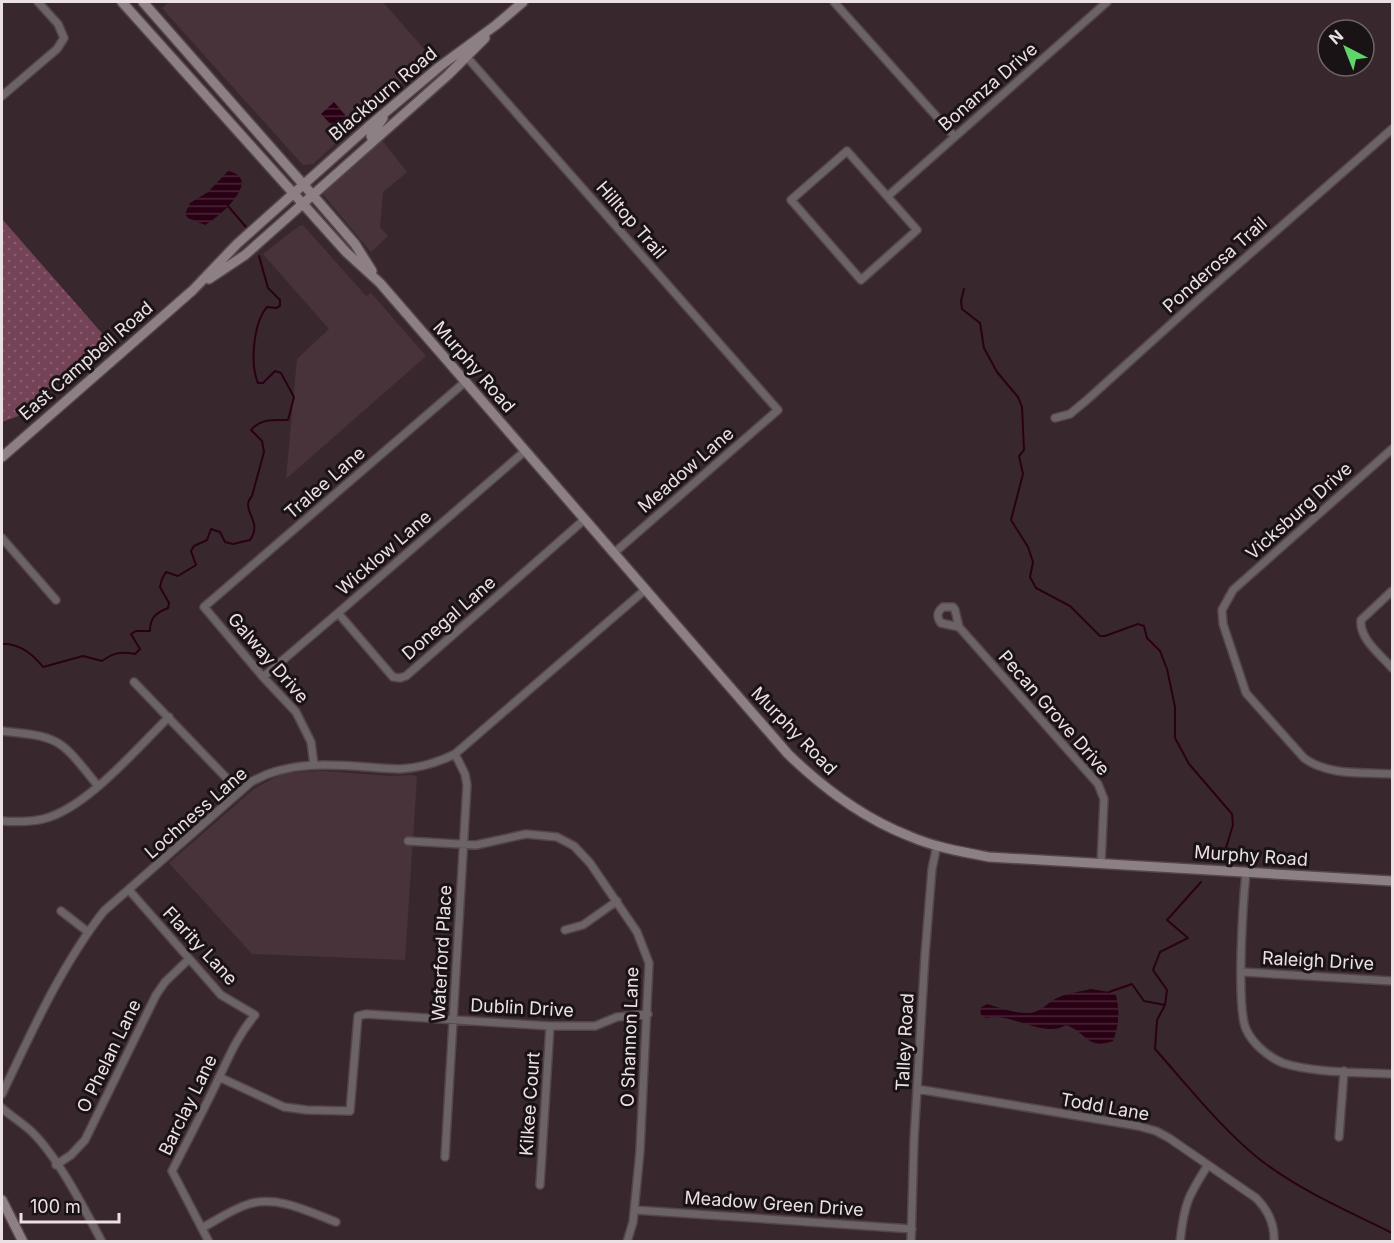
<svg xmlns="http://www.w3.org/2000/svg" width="1394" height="1243" viewBox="0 0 1394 1243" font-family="Inter,sans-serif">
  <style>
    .built { fill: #49333b }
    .green { fill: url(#green-dots) }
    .water { fill: url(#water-rules) }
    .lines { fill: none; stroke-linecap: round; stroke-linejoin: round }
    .stream { stroke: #2a0014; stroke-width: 2 }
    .street-casing { stroke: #55454b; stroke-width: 10 }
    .secondary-casing { stroke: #55454b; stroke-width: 12 }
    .street { stroke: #6b6365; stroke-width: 7 }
    .secondary { stroke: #8d8085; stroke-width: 9 }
    .labels { text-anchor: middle; stroke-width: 6; stroke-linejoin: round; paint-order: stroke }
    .street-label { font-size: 18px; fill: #ebe0e4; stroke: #1a1316 }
  </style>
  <defs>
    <pattern id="green-dots" width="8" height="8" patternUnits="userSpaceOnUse" patternTransform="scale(1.5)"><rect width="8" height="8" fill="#744357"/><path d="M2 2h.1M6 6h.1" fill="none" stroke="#885e6f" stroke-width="1.8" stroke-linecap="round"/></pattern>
    <pattern id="water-rules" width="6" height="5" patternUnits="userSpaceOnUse" patternTransform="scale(1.5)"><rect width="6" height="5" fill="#2a0014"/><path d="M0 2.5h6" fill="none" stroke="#492536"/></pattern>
  </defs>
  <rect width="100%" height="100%" fill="#38282e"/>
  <path class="built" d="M169 2H383L431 57 313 164 303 165 162 8Z
    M380 138 407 172 383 192 380 227 388 236 371 252 321 192Z
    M303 225 366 296 371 293 426 356 286 479 297 359 329 329 263 254 299 226Z
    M322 771 391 776 413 775 417 777 405 960 252 954 169 863 254 789 283 773Z"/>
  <path class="green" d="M2 219 107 339 21 415 2 422Z"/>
  <path class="water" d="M334 102 351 122 339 133 321 114Z
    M228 171C264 178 219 218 205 225L188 218 185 214 190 203 208 192Z
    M1091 989 1109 992 1116 995C1120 1012 1119 1025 1113 1041 1088 1051 1085 1031 1066 1025 1043 1039 1012 1012 986 1018L981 1015 980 1008 987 1004C1001 1008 1016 1014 1030 1013 1041 1012 1046 1004 1055 999 1066 993 1079 992 1091 989Z"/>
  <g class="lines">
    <path class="stream" d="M228 206 246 227
      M964 289 961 301 962 309 980 323 984 348 997 372 1018 397 1022 407 1024 450 1019 456 1023 474 1011 520 1028 547 1033 562 1030 577 1036 588 1070 606 1100 636H1105L1138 624 1144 626 1147 638 1160 651 1167 669 1175 707V738L1189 764 1232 814 1233 825 1225 851 1218 859
      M2 644C19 643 32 653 43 667L83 656 102 661C113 653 121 651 135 654L140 649 131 634 136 631H150C150 617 156 613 168 608L169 603 160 587 162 579 166 572 178 576 196 565 191 551 194 546 207 540 211 529 220 532 225 542 233 544 250 540C264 521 239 510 252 496L264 452 262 441 251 430C261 418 274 420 288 420L294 397 281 373 275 371 263 383H258C250 365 253 323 267 307L276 308 280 306V300L268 288 259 256
      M1109 992 1132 984 1144 1001 1165 1005 1167 990 1153 970 1160 952 1188 938 1167 920 1201 882
      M1165 1005 1157 1020 1155 1049C1188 1086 1224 1132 1263 1162 1303 1192 1348 1211 1392 1233"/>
    <defs>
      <path id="street" d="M834 2 954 136
        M465 55 778 410 614 553
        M2 96 57 49 64 38 58 24 38 2
        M847 151 917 230 861 280 791 200Z
        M888 196 1107 2
        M1055 418 1070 414 1088 399 1202 296 1392 129
        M1392 449 1233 590 1222 610 1223 624 1246 693 1304 758C1328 776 1363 772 1392 774
        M2 538 56 600
        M1392 591 1361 620C1359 639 1381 655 1392 668
        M338 613 393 677 400 678 406 676 585 519
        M959 627 941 623C936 616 937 612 943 607H953L955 610 959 627 1098 784 1104 799 1101 864
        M263 677 338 613 525 451
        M134 682 240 792
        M2 731C62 737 60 739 98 786
        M314 765 311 742 296 712 263 677 204 607 465 382
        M2 821C15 822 30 822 43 819 86 809 137 748 169 717
        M408 841 476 845 526 834 557 837 574 846 590 863 637 932 649 963 640 1151 633 1222 627 1242
        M1246 873C1243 902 1236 1006 1246 1029 1252 1043 1268 1057 1283 1063 1313 1073 1360 1072 1392 1074
        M129 890 221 995 255 1015C237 1036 228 1059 216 1084 202 1113 187 1142 172 1171L209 1242
        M61 911 88 932
        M565 930 583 925 617 901
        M1242 972 1392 981
        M219 1077 284 1107 307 1110 350 1111 358 1016 366 1014 550 1026H595L617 1017 648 1014
        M917 1089 1138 1126 1156 1131 1169 1138 1256 1198C1268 1210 1275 1224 1274 1242
        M2 1094C31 1033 62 964 104 911L251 782C296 756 350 767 400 769 420 768 437 763 455 754L646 589
        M2 1108C11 1116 22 1123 31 1131 58 1157 84 1208 102 1242
        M1339 1137 1344 1071
        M445 1157 467 785 465 774 455 754
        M56 1165 71 1155 85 1140 156 995 165 982 189 959
        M540 1185 550 1026
        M635 1210 912 1229
        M202 1228C217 1220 232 1209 249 1204 278 1195 309 1212 336 1222
        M911 1242 914 1140 925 955 932 869 937 845
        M1180 1242C1184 1204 1188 1196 1208 1165"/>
      <path id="secondary" d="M122 2 346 252 380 283 788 754C823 788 863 818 909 836 934 847 962 852 989 857L1392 881
        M143 2 317 200 355 244 372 271
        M373 141 371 136 383 118
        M209 279 245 255 448 75 485 38
        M2 457 193 290 237 244 368 127 439 67 496 25 523 2
        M2 1200 23 1242"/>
    </defs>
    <use href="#street" class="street-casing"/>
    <use href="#secondary" class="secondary-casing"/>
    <use href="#street" class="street"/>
    <use href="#secondary" class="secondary"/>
  </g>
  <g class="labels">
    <g class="street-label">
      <text transform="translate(988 87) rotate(-41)" y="6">Bonanza Drive</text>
      <text transform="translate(383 94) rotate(-40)" y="6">Blackburn Road</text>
      <text transform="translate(631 220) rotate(49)" y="6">Hilltop Trail</text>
      <text transform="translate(1215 265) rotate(-42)" y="6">Ponderosa Trail</text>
      <text transform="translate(86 361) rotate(-41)" y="6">East Campbell Road</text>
      <text transform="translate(474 367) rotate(49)" y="6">Murphy Road</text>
      <text transform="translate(686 470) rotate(-41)" y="6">Meadow Lane</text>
      <text transform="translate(325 483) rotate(-41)" y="6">Tralee Lane</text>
      <text transform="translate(1299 511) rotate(-42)" y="6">Vicksburg Drive</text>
      <text transform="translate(384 553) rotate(-41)" y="6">Wicklow Lane</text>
      <text transform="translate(449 618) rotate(-41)" y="6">Donegal Lane</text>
      <text transform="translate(268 658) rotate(49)" y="6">Galway Drive</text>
      <text transform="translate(1054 713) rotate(49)" y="6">Pecan Grove Drive</text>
      <text transform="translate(794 731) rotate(46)" y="6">Murphy Road</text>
      <text transform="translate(196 813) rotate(-41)" y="6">Lochness Lane</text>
      <text transform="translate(1251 856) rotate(4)" y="6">Murphy Road</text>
      <text transform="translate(200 946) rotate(47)" y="6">Flarity Lane</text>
      <text transform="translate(442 953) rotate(-87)" y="6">Waterford Place</text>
      <text transform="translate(1318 961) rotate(3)" y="6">Raleigh Drive</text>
      <text transform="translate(522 1008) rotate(3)" y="6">Dublin Drive</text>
      <text transform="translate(630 1037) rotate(-88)" y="6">O Shannon Lane</text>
      <text transform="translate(905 1042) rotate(-87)" y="6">Talley Road</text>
      <text transform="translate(109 1056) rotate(-64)" y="6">O Phelan Lane</text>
      <text transform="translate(530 1104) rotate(-86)" y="6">Kilkee Court</text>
      <text transform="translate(188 1105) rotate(-64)" y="6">Barclay Lane</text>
      <text transform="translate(1105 1107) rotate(10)" y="6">Todd Lane</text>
      <text transform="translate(774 1204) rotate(4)" y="6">Meadow Green Drive</text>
    </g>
  </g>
  <rect width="1394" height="1243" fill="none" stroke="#ebe0e4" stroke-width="6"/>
  <g transform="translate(1346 48) rotate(318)"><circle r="28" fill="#1a1316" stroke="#6e6568" stroke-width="1.5"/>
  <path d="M0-4.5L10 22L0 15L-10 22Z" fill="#60d56a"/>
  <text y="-9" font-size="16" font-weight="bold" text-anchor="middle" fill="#ebe0e4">N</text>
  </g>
  <path d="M21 1213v9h98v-9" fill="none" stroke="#ebe0e4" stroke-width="3"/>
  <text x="30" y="1213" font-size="18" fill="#ebe0e4" stroke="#1a1316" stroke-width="4.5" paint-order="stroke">100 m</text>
</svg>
